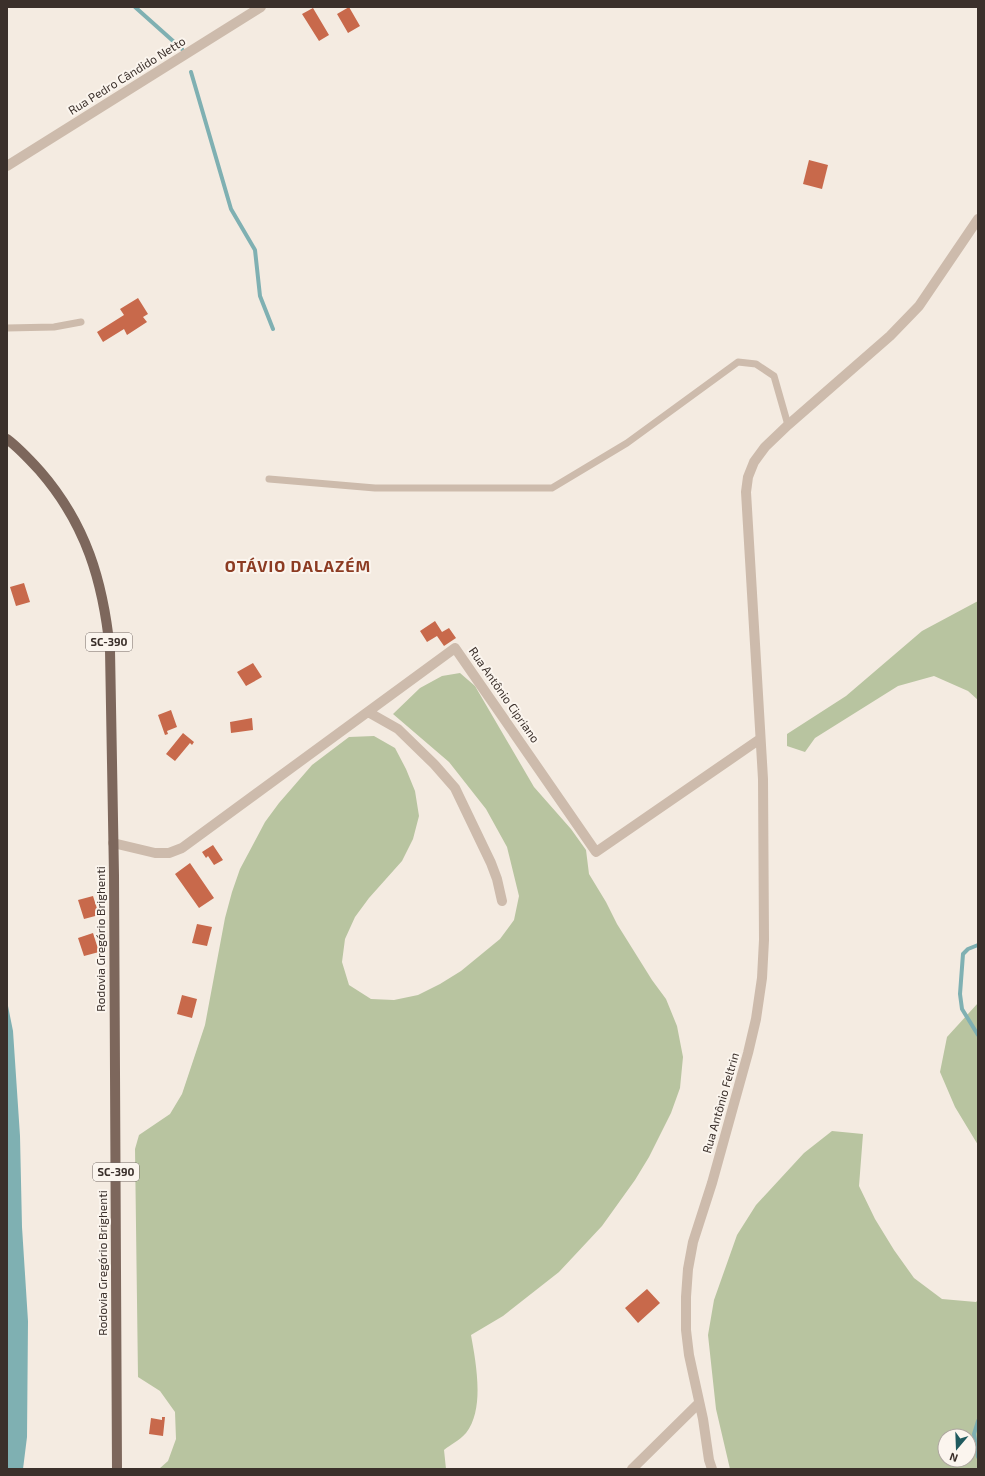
<svg xmlns="http://www.w3.org/2000/svg" width="985" height="1476" viewBox="0 0 985 1476" font-family="'Exo 2',sans-serif">
  <style>
    .green { fill: #b8c4a0; fill-rule: evenodd }
    .water { fill: #7fb0b2 }
    .lines { fill: none; stroke-linecap: round; stroke-linejoin: round }
    .stream { stroke: #7fb0b2; stroke-width: 4 }
    .building { fill: #c8694b }
    .service { stroke: #cdbbac; stroke-width: 7 }
    .minor { stroke: #cdbbac; stroke-width: 10 }
    .primary { stroke: #7d675c; stroke-width: 10 }
    .labels { text-anchor: middle; stroke-width: 4; stroke-linejoin: round; paint-order: stroke }
    .shield { fill: #fbf5ee; stroke: #756b66; stroke-width: 1 }
    .shield-label { font-size: 11px; font-weight: bold; fill: #3b302b }
    .street-label { font-size: 12px; fill: #3b302b; stroke: #fbf5ee }
    .district-label { font-size: 16px; font-weight: bold; letter-spacing: 1px; fill: #8c3b22; stroke: #fbf5ee }
  </style>
  <rect width="100%" height="100%" fill="#f4ebe1"/>
  <path class="green" d="M978 601V700L968 691 934 676 898 686 815 738 805 752 787 746V734L846 696 922 631Z
    M460 673 475 686 534 787 571 829 586 850 589 874 606 902 617 924 652 980 666 999 677 1026 683 1057 680 1088 671 1113 649 1157 635 1180 602 1226 559 1272 503 1316 471 1335C476 1363 485 1409 466 1433 460 1440 450 1445 444 1450L446 1469H159L168 1461 176 1439 175 1412 160 1391 138 1377 135 1149 139 1135 170 1114 182 1094 205 1025 225 918 232 892 240 869 265 822 279 803 312 765 349 737 374 736 395 748 406 769 415 791 419 816 413 839 402 861 369 898 355 917 345 939 342 962 349 985 371 999 394 1000 418 995 440 984 461 971 500 939 514 920 519 896 507 847 486 809 449 762 393 714 420 688 442 676Z
    M978 1003V1145L955 1107 940 1072 947 1037Z
    M832 1131 863 1134 859 1186 875 1219 894 1250 914 1278 942 1299 976 1302 978 1300V1469H730L716 1409 708 1335 714 1300 737 1235 756 1205 804 1153ZM945 1436H969V1460H945Z"/>
  <path class="water" d="M7 1001 13 1031 20 1136 22 1227 28 1321 27 1437 23 1469H7Z"/>
  <g class="lines">
    <path class="stream" d="M135 7 182 49
      M191 72 231 209 255 250 260 296 273 329
      M978 945 968 949 963 954 960 994 962 1009 978 1035
      M978 1421 974 1434 978 1457"/>
  </g>
  <path class="building" d="M349 7 360 26 348 33 337 14Z
    M313 8 329 35 319 41 302 14Z
    M809 160 828 165 822 189 803 184Z
    M138 298 148 314 143 317 147 322 127 335 124 329 103 342 97 332 124 315 120 309Z
    M24 583 30 602 16 606 10 587Z
    M435 621 442 632 449 628 456 638 444 646 437 636 427 642 420 631Z
    M253 663 262 677 246 686 237 672Z
    M171 710 177 727 167 731 168 734 165 735 158 715Z
    M252 718 253 730 231 733 230 722Z
    M183 733 194 742 192 745 190 743 175 761 166 754Z
    M213 845 223 860 214 865 208 856 206 858 202 852Z
    M190 863 214 898 199 908 175 874Z
    M93 896 99 915 84 919 78 900Z
    M197 924 212 927 207 946 192 943Z
    M93 933 99 952 84 956 78 938Z
    M182 995 197 999 192 1018 177 1014Z
    M647 1289 660 1303 638 1323 625 1308Z
    M162 1417H165L163 1436 149 1434 151 1418 162 1420Z"/>
  <g class="lines">
    <path class="service" d="M7 328 54 327 81 322
      M269 479 375 488H552L627 443 738 362 756 364 774 376 788 425"/>
    <path class="minor" d="M7 166 261 7
      M368 712 398 729 434 764 455 788 491 863 497 879 502 901
      M113 843 155 853H169L182 848 455 648 596 852 760 739
      M632 1469 699 1403
      M712 1469 709 1460 703 1419 689 1355 686 1330V1297L688 1269 693 1242 712 1183 748 1053 756 1019 762 978 764 940 763 779 746 492 748 477 754 462 765 447 788 425 890 336 919 306 978 219"/>
    <path class="primary" d="M7 439C19 448 30 460 40 471 86 524 103 581 110 650L114 875 117 1469"/>
  </g>
  <g class="labels">
    <g class="shield">
      <rect x="86" y="633" width="46" height="18" rx="3"/>
      <rect x="93" y="1163" width="46" height="18" rx="3"/>
    </g>
    <g class="shield-label">
      <text x="109" y="646">SC-390</text>
      <text x="116" y="1176">SC-390</text>
    </g>
    <g class="street-label">
      <text transform="translate(127 76) rotate(-32)" y="4">Rua Pedro Cândido Netto</text>
      <text transform="translate(504 695) rotate(55)" y="4">Rua Antônio Cipriano</text>
      <text transform="translate(101 939) rotate(-90)" y="4">Rodovia Gregório Brighenti</text>
      <text transform="translate(721 1103) rotate(-74)" y="4">Rua Antônio Feltrin</text>
      <text transform="translate(103 1263) rotate(-90)" y="4">Rodovia Gregório Brighenti</text>
    </g>
    <g class="district-label">
      <text x="298" y="572">OTÁVIO DALAZÉM</text>
    </g>
  </g>
  <rect width="985" height="1476" fill="none" stroke="#3b302b" stroke-width="16"/>
  <g transform="translate(957 1448) rotate(199)"><circle r="19" fill="#fbf5ee" stroke="#aea6a0"/>
  <path d="M0-3L7 15L0 10L-7 15Z" fill="#1f5a5e"/>
  <text y="-6" font-size="11" font-weight="bold" text-anchor="middle" fill="#3b302b">N</text>
  </g>
</svg>
